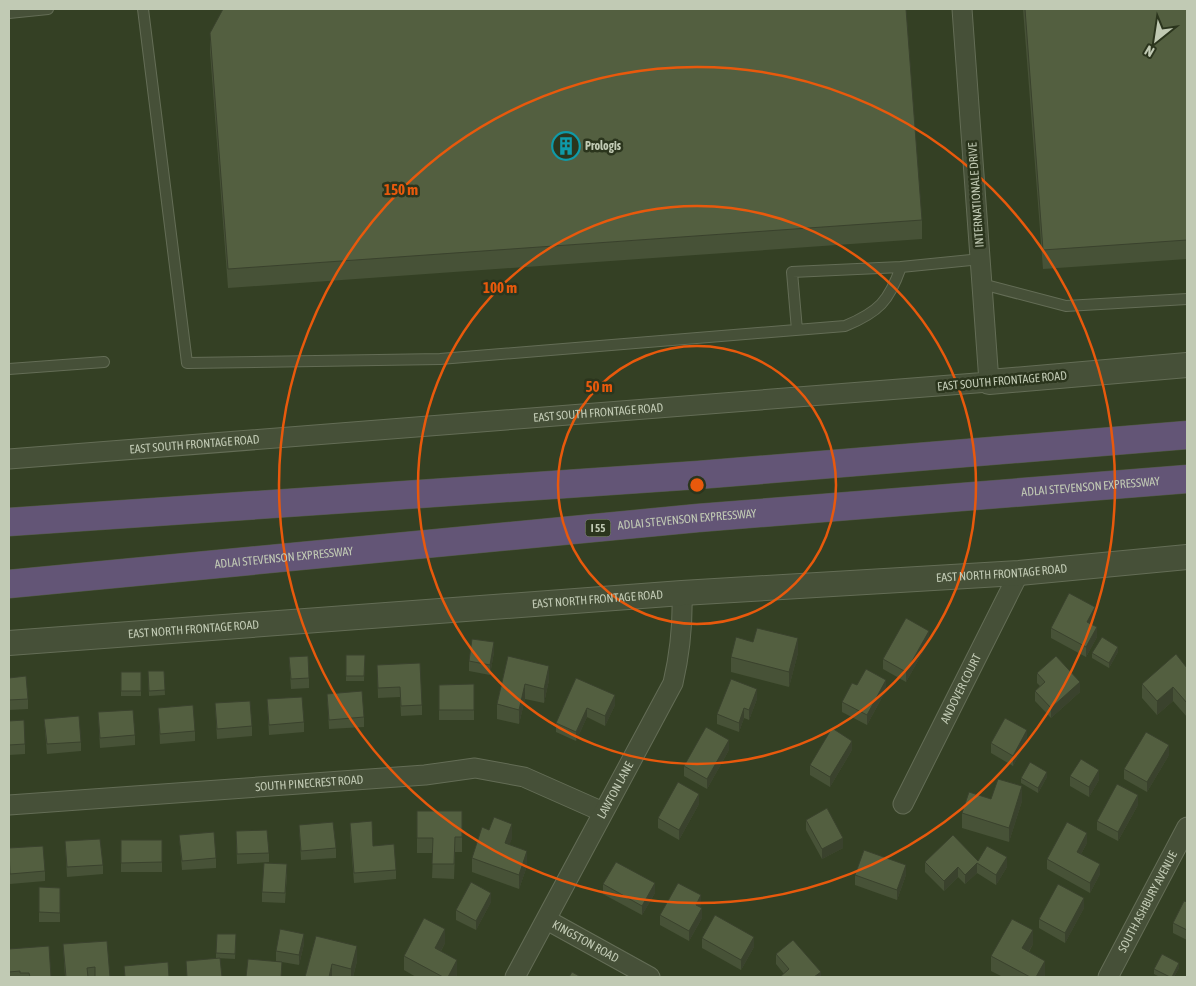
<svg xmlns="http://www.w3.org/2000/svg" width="1196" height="986" viewBox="0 0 1196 986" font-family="'Asap Condensed',sans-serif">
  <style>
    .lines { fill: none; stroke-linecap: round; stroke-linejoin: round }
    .service-casing { stroke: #646d56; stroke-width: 12 }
    .minor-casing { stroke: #646d56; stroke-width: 21 }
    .tertiary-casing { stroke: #646d56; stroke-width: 26 }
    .motorway-casing { stroke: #515a43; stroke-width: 29 }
    .service { stroke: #465038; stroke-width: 10 }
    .minor { stroke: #465038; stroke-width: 19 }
    .tertiary { stroke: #465038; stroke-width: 24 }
    .motorway { stroke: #635576; stroke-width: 28 }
    .wall { fill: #475237 }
    .shaded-wall { fill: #3a422d }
    .building { fill: #535f40; stroke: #3a422d }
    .ring { fill: none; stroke: #e8590c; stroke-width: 2.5 }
    .labels { text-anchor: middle; stroke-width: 5; stroke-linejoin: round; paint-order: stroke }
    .shield { fill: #2b351d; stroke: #949d87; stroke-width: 1 }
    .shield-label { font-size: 11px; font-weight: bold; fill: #c1cab4 }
    .poi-label { font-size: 12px; font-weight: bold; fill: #c1cab4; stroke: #2b351d; text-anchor: start }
    .street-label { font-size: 12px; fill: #c1cab4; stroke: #2b351d }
    .centre { fill: #e8590c; stroke: #2b351d; stroke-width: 2.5 }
    .ring-label { font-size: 15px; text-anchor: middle; font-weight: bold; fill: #e8590c; stroke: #2b351d; stroke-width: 5; stroke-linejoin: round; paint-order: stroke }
  </style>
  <rect width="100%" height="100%" fill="#344024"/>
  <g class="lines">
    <defs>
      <path id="service" d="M143 9 187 363 440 359 845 326C879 312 889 301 901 267L981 259
        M9 13 48 9
        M982 284 1066 306 1187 299
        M797 330 792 272 901 267
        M9 369 104 362"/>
      <g id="minor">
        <path id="s1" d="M9 459 989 382 962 9"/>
        <path id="s2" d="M903 804 1019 573"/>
        <path id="s3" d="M9 805 425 775 475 768 524 777 603 812"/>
        <path id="s4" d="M547 920 650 977"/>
        <path id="s5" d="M515 977 673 683C680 653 683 625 682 593"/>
        <path id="s6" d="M1108 977 1187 827"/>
      </g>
      <g id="tertiary">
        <path d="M989 382 1187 365"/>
        <path id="s7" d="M9 643 682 593 1019 573 1187 557"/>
      </g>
      <g id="motorway">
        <path d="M9 522 698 475 1187 435"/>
        <path id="s8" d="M9 584 698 518 1187 479"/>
      </g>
    </defs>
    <use href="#service" class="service-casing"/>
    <use href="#minor" class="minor-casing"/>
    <use href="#tertiary" class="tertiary-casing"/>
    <use href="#motorway" class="motorway-casing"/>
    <use href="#service" class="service"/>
    <use href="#minor" class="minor"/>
    <use href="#tertiary" class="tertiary"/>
    <use href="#motorway" class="motorway"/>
  </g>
  <path class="wall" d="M1023 9H1187V259L1043 269Z
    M210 33 922 220V239L228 288 210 52Z
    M1095 617 1091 624 1097 637 1086 657 1051 638V628Z
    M929 641 906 682 883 669V659Z
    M494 652 490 675 469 671V661Z
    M1118 652 1109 668 1092 658V653Z
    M798 653 789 687 731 672V657Z
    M346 655H365L364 681H346Z
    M508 656 549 680 544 703 525 699 519 724 497 719V704Z
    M289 657 309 678V688L291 689Z
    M377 665 422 705V715L401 716 400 697 378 698Z
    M1187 668V717L1173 701 1157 715 1142 698V684Z
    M148 671H164L165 695 149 696Z
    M121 672H141V696H121Z
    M1037 673 1080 692 1051 718 1035 701V691L1040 686 1037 683Z
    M9 678 28 699V709L9 710Z
    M576 678 615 705 605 726 587 717 576 741 556 732V723Z
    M474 684V720H439V685Z
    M857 685 886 690 867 725 842 712V702Z
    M327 694 364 717V727L329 729Z
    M267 699 304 722V732L269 735Z
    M757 699 749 720 744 718 739 732 717 724V714Z
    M215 703 252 726V736L217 739Z
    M158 708 195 731V741L160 744Z
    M98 712 135 735V745L100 748Z
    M44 719 81 742V751L47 754Z
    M9 721 25 744V754L9 755Z
    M1027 740 1013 766 991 753V743Z
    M729 750 707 789 684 776V766Z
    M852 750 830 787 810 775V765Z
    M1169 755 1147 792 1124 779V769Z
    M1070 776 1099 780 1089 797 1070 786Z
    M1047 777 1038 793 1021 783V778Z
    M991 799 1022 801 1009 842 962 828V813Z
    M699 804 679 840 658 828V818Z
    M1138 805 1118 841 1097 830V821Z
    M417 811H462V852H455L454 879 432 878 433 853H417Z
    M806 820 843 848 822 859 806 830Z
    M350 823 396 870V879L354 883 350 832Z
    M299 825 336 848V858L301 860Z
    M236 831 269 853V862L237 864Z
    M179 835 216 858V868L182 870Z
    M512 838 509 845 527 866 519 889 472 872V858Z
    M121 840H162V872H121Z
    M65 841 103 865V874L67 877Z
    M1087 843 1081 854 1100 874 1090 893 1047 869V859Z
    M9 848 45 871V881L10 884 9 866Z
    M978 861 1007 867 996 885 977 873 965 884 958 877 944 891 925 872V862Z
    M287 874 285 903 262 902V892Z
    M855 875H906L897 900 855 885Z
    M603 884 655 893 642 915 603 894Z
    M39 887 60 888V922H39Z
    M491 902 476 930 456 920V910Z
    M1187 902V940L1173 933V923Z
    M701 905 700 907 702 918 689 941 660 925V915Z
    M1084 908 1065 943 1039 928V919Z
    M236 934 235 959 216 958V953Z
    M316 936 357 961 353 977H305Z
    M702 938 754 947 741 970 702 948Z
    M445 943 441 951 457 975 456 977H416L404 970V956Z
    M63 944 110 977H65Z
    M304 944 299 965 282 962V972V962L276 961V951Z
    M1033 944 1029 952 1045 975 1044 977H1003L991 971V956Z
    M9 949 51 977H9Z
    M776 954 821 977 784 974 776 964Z
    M1179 968 1174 977H1160L1154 974V969Z"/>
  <path class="shaded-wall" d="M1095 607V617L1087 632V622Z
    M1097 627V637L1086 657V647Z
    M929 631V641L906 682V672Z
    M798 638V653L789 687V672Z
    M494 642V652L490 675V665Z
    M1118 647V652L1109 668V663Z
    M549 666V680L544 703V689Z
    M886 680V690L867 725V715Z
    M1080 682V692L1051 718V708Z
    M525 684V699L519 724V710Z
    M1173 687V701L1157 715V701Z
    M757 689V699L749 720V710Z
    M615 695V705L605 726V716Z
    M587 708V717L576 741V732Z
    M744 708V718L739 732V723Z
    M1027 730V740L1013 766V756Z
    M729 740V750L707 789V779Z
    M852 741V750L830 787V777Z
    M1169 745V755L1147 792V782Z
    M1099 770V780L1089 797V787Z
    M1047 772V777L1038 793V788Z
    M1022 786V801L1009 842V828Z
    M699 794V804L679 840V830Z
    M1138 795V805L1118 841V832Z
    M512 824V838L505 858V843Z
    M1087 833V843L1077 861V852Z
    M843 838V848L822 859V849Z
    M527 851V866L519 889V875Z
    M1007 857V867L996 885V875Z
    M977 863V873L965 884V875Z
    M1100 864V874L1090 893V883Z
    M906 865V875L897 900V890Z
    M958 867V877L944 891V881Z
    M655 883V893L642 915V906Z
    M491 893V902L476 930V921Z
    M701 895V905L696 914V905Z
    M1084 898V908L1065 943V933Z
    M702 908V918L689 941V931Z
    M445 929V943L435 962V948Z
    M1033 930V944L1022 963V948Z
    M304 934V944L299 965V955Z
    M754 937V947L741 970V960Z
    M357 946V961L353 977H351V969Z
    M457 960V975L456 977H448Z
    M1045 961V975L1044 977H1036Z
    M1179 963V968L1174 977H1172Z
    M332 964V977H329Z
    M821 972V977H814Z"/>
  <path class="building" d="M223 9H906L922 220 228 269 210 33Z
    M1025 9H1187V240L1043 250Z
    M1069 593 1095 607 1087 622 1097 627 1086 647 1051 628Z
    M906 618 929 631 906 672 883 659Z
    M757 628 798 638 789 672 731 657 736 637 753 642Z
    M1102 637 1118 647 1109 663 1092 653Z
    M472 639 494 642 490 665 469 661Z
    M1176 654 1187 668V703L1173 687 1157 701 1142 684Z
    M346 655H365L364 676H346Z
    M308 656 309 678 291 679 289 657Z
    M508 656 549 666 544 689 525 684 519 710 497 704Z
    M1056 656 1080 682 1051 708 1035 691 1045 682 1037 673Z
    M420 663 422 705 401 706 400 687 378 688 377 665Z
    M866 669 886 680 867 715 842 702 852 683 857 685Z
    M148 671H164L165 690 149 691Z
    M121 672H141V691H121Z
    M26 676 28 699 9 700V678Z
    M576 678 615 695 605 716 587 708 576 732 556 723Z
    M731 679 757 689 749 710 744 708 739 723 717 714Z
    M474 684V710H439V685Z
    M362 691 364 717 329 720 327 694Z
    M302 697 304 722 269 725 267 699Z
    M250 701 252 726 217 729 215 703Z
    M193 705 195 731 160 734 158 708Z
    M133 710 135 735 100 738 98 712Z
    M79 716 81 742 47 744 44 719Z
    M1005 718 1027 730 1013 756 991 743Z
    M24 720 25 744 9 745V721Z
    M706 727 729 740 707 779 684 766Z
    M832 728 852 741 830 777 810 765Z
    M1146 732 1169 745 1147 782 1124 769Z
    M1081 759 1099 770 1089 787 1070 776Z
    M1030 762 1047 772 1038 788 1021 778Z
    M998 779 1022 786 1009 828 962 813 969 792 991 799Z
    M678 782 699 794 679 830 658 818Z
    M1117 784 1138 795 1118 832 1097 821Z
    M827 808 843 838 822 849 806 820Z
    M417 811H462V837H455L454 864H432L433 838H417Z
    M494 817 512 824 505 843 527 851 519 875 472 858 482 827 489 830Z
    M372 821 373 846 394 844 396 870 354 873 350 823Z
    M333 822 336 848 301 851 299 825Z
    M1067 822 1087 833 1077 852 1100 864 1090 883 1047 859Z
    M267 830 269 853 237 854 236 831Z
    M214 832 216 858 182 861 179 835Z
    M953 835 978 861 987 846 1007 857 996 875 977 863 965 875 958 867 944 881 925 862Z
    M100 839 103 865 67 867 65 841Z
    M121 840H162V862L121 863Z
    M43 846 45 871 10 874 9 848Z
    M864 850 906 865 897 890 855 875Z
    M616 862 655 883 642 906 603 884Z
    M264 863 287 864 285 893 262 892Z
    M471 882 491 893 476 921 456 910Z
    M678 883 701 895 696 905 702 908 689 931 660 915Z
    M1058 884 1084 898 1065 933 1039 919Z
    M39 887 60 888V913L39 912Z
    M1184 901 1187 902V930L1173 923Z
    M715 915 754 937 741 960 702 938Z
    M424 918 445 929 435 948 457 960 448 977H443L404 956Z
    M1012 919 1033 930 1022 948 1045 961 1036 977H1030L991 956Z
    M280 929 304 934 299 955 276 951Z
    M217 934H236L235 954 216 953Z
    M316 936 357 946 351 969 332 964 329 977H305Z
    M793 940 821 972 814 977H780L789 969 776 954Z
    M107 941 110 977H95V967L87 968 88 977H66L63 944Z
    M49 946 51 977H30L29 973H20V971L9 972V949Z
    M1162 954 1179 963 1172 977H1170L1154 969Z
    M220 958 222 977H187L186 961Z
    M248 959 282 962 281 977H246Z
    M168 962 169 977H125L124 966Z
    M572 972 581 977H569Z"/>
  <g class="ring">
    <circle cx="697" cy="485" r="139"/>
    <circle cx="697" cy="485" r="279"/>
    <circle cx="697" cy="485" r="418"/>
  </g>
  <defs>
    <symbol id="building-ring" viewBox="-11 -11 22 22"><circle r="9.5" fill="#2b351d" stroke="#0f9aa8" stroke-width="1.5"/><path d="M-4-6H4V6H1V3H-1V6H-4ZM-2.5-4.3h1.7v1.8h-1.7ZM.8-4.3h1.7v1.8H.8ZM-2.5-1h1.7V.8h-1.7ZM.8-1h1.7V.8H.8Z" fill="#0f9aa8"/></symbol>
  </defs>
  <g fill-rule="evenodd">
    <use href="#building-ring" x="550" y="130" width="32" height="32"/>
  </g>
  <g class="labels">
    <rect class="shield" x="585.5" y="519.5" width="25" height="17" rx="4"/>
    <g class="shield-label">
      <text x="598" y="532">I 55</text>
    </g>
    <g class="poi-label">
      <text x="585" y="150">Prologis</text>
    </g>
    <g class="street-label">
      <text transform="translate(976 195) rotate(-94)" y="4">INTERNATIONALE DRIVE</text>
      <text transform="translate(1002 381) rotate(-5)" y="4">EAST SOUTH FRONTAGE ROAD</text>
      <text dy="4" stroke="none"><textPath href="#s1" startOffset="591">EAST SOUTH FRONTAGE ROAD</textPath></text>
      <text dy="4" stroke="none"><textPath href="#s1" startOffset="186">EAST SOUTH FRONTAGE ROAD</textPath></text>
      <text dy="4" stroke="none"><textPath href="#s8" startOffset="1086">ADLAI STEVENSON EXPRESSWAY</textPath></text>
      <text dy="4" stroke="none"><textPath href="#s8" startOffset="681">ADLAI STEVENSON EXPRESSWAY</textPath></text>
      <text dy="4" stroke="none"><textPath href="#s8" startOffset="276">ADLAI STEVENSON EXPRESSWAY</textPath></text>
      <text dy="4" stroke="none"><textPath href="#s7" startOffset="995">EAST NORTH FRONTAGE ROAD</textPath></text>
      <text dy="4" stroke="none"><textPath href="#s7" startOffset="590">EAST NORTH FRONTAGE ROAD</textPath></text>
      <text dy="4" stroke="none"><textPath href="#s7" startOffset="185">EAST NORTH FRONTAGE ROAD</textPath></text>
      <text dy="4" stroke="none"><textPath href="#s2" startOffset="129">ANDOVER COURT</textPath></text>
      <text dy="4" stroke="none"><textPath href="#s3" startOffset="301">SOUTH PINECREST ROAD</textPath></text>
      <text dy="4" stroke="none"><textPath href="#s5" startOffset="212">LAWTON LANE</textPath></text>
      <text dy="4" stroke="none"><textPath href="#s6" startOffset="85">SOUTH ASHBURY AVENUE</textPath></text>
      <text dy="4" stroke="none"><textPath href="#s4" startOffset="44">KINGSTON ROAD</textPath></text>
    </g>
  </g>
  <circle cx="697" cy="485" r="8" class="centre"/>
  <g class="ring-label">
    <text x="401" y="195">150 m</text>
    <text x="500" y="293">100 m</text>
    <text x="599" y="392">50 m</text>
  </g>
  <rect width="1196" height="986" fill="none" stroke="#c1cab4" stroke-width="20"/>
  <g transform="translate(1156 40) rotate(210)" stroke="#2b351d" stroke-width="4" paint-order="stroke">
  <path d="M0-4L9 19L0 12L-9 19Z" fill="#c1cab4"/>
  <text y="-8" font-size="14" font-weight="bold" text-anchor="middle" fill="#c1cab4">N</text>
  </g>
</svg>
